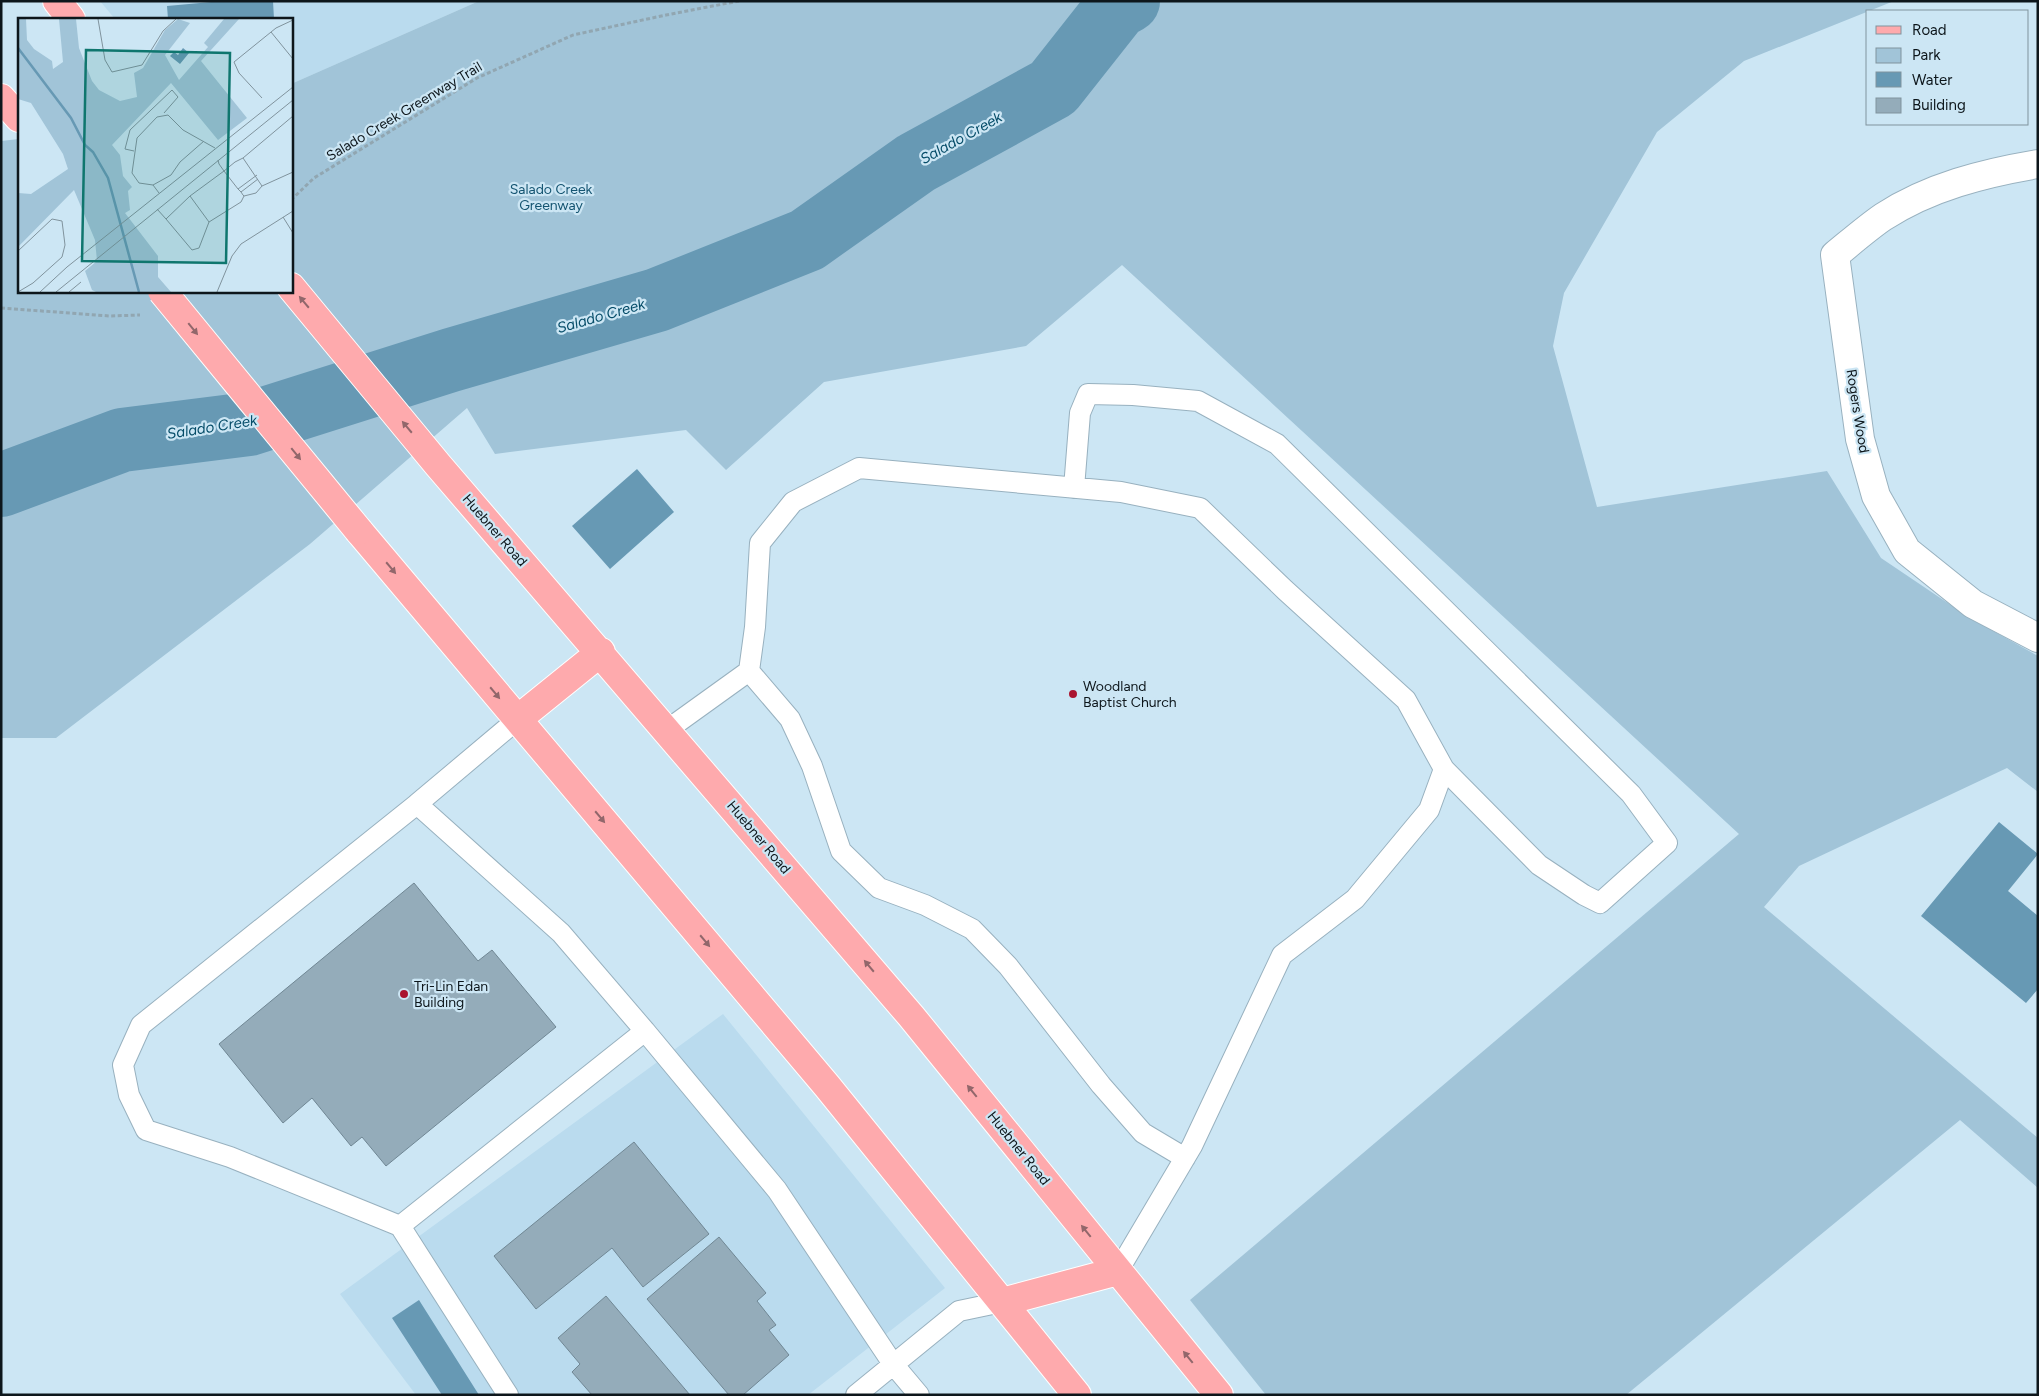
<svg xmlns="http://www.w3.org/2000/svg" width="2039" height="1396" viewBox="0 0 2039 1396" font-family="Figtree,sans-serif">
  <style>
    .built { fill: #badbee }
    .green { fill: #a1c4d8 }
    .water { fill: #6799b4 }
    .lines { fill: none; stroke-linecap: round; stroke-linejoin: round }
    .river { stroke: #6799b4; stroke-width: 64 }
    .building { fill: #94acba; stroke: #708794 }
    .service-casing { stroke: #98b1bf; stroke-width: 22 }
    .minor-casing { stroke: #98b1bf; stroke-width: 30 }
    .primary-casing { stroke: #fff; stroke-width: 30 }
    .path { stroke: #91a6b1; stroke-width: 3; stroke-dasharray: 4 2.5; stroke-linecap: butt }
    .service { stroke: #fff; stroke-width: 20 }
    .minor { stroke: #fff; stroke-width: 28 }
    .primary { stroke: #feaaad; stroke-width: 28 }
    .primary-bridge-casing { stroke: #fff; stroke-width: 30; stroke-linecap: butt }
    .primary-bridge { stroke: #feaaad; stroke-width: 28 }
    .oneway { fill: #92676b }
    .poi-dot { fill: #aa142f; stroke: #cce6f4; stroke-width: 2 }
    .labels { text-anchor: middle; stroke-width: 4.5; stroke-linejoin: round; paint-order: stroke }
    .street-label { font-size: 14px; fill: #0d161b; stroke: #cce6f4 }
    .park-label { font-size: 14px; fill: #145471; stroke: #cce6f4 }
    .poi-label { font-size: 14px; fill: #0d161b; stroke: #cce6f4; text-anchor: start }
    .water-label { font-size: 15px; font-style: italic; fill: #054c68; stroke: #cce6f4 }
    .inset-river { fill: none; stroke: #6799b4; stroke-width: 2.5 }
    .inset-road { fill: none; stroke: #80939d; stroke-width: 1 }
    .view { fill: #0f766e; fill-opacity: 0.15; stroke: #0f766e; stroke-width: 2.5 }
    .inset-edge { fill: none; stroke: #0d161b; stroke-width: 2.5 }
  </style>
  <rect width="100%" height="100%" fill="#cce6f4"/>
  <path class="built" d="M100 1H479L291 84V19H115Z
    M723 1014 945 1288 808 1395H416L340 1294Z"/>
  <path class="green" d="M479 1H1894L1744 61 1657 132 1564 293 1553 346 1597 507 1827 471 1881 558 1970 618 2038 656V792L2007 768 1799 866 1764 907 2038 1138V1188L1960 1120 1626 1395H1266L1190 1300 1739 834 1122 265 1026 346 824 382 726 470 686 430 495 454 467 408 310 544 56 738H1V141L19 139V291H291V84Z"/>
  <path class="water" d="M222 1H273L274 19H168L167 6Z
    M637 469 674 512 610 569 572 526Z
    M1999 822 2038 854 2008 891 2038 916V989L2026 1003 1921 916Z
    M419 1300 479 1395H442L392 1318Z"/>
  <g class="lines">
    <path class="river" d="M1 485 122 440 249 424 451 360 657 300 807 240 916 163 1053 88 1117 7 1128 1"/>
  </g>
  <path class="building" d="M414 883 478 961 492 950 556 1027 386 1166 362 1137 351 1146 312 1098 283 1123 219 1044Z
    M634 1142 709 1234 643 1287 612 1248 536 1309 494 1256Z
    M719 1237 766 1293 757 1301 776 1325 769 1330 789 1355 743 1395H729L647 1299Z
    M606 1296 690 1395H592L572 1372 580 1364 558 1338Z"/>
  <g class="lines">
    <defs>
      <path id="service" d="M1074 488 1080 413 1088 394 1133 395 1198 401 1277 444 1631 794 1667 843 1600 903 1584 895 1539 865 1444 769
        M749 671 790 719 812 766 841 851 879 888 925 905 972 929 1008 966 1101 1085 1143 1133 1185 1158
        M518 719 417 804 561 933 645 1031
        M667 730 749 671 755 627 760 543 793 502 859 468 1121 492 1200 508 1285 590 1406 700 1444 769 1429 810 1355 899 1282 955 1192 1146 1118 1271
        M400 1226 230 1157 146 1130 129 1095 123 1065 141 1025 417 804
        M508 1395 400 1226 645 1031 777 1190 893 1364 919 1395
        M856 1395 959 1311 1002 1302"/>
      <path id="minor" d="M2038 164C1984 173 1929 187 1883 217 1867 228 1851 242 1835 255L1860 439 1876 496 1907 551 1973 604 2038 638"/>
      <path id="primary" d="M57 1 71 19
        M1 98 19 118
        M291 287 438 465 911 1016 1219 1395
        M359 531 827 1086 1077 1395
        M518 719 601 652
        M1002 1302 1118 1271"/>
    </defs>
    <use href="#service" class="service-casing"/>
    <use href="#minor" class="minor-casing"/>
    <use href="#primary" class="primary-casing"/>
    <path class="path" d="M291 200 314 178 477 78 573 35 666 15 739 1
      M1 308 110 316 140 315"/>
    <use href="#service" class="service"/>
    <use href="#minor" class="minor"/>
    <use href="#primary" class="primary"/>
    <defs>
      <path id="primary-bridge" d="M162 291 359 531"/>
    </defs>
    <use href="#primary-bridge" class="primary-bridge-casing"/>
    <use href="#primary-bridge" class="primary-bridge"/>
  </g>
  <defs><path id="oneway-solid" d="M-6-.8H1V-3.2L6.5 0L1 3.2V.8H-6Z" transform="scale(1.25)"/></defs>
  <g class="oneway">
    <use href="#oneway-solid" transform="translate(304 302) rotate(-130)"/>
    <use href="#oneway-solid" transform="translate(193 329) rotate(51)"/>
    <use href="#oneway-solid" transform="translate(407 427) rotate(-130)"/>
    <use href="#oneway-solid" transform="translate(296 454) rotate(51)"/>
    <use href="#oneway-solid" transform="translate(391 568) rotate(50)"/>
    <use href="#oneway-solid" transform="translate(495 693) rotate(50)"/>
    <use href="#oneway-solid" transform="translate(600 817) rotate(50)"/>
    <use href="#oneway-solid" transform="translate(705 941) rotate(50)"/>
    <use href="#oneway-solid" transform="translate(869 966) rotate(-130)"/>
    <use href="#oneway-solid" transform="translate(972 1091) rotate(-129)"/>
    <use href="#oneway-solid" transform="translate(1086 1231) rotate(-129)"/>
    <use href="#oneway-solid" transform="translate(1188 1357) rotate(-129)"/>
  </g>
  <g class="poi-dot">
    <circle cx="1073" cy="694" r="5"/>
    <circle cx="404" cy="994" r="5"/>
  </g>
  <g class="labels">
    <g class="street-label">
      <text transform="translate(404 111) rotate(-31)" y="5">Salado Creek Greenway Trail</text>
      <text transform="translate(1858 411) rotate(81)" y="5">Rogers Wood</text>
      <text transform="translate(495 530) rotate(49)" y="5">Huebner Road</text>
      <text transform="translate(759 837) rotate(50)" y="5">Huebner Road</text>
      <text transform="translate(1019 1148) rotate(51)" y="5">Huebner Road</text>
    </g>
    <g class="park-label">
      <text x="551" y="194">Salado Creek<tspan x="551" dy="16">Greenway</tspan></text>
    </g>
    <g class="poi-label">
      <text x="1083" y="691">Woodland<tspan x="1083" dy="16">Baptist Church</tspan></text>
      <text x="414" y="991">Tri-Lin Edan<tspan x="414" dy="16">Building</tspan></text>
    </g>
    <g class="water-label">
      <text transform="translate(961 138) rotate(-29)" y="5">Salado Creek</text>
      <text transform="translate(601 316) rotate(-16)" y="5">Salado Creek</text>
      <text transform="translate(212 427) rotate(-9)" y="5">Salado Creek</text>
    </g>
  </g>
  <g transform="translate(18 18)">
    <rect width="275" height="275" fill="#cce6f4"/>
    <path d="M0 1H8L9 22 16 31 34 43 35 51 45 44 41 1H58L61 30 74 63 81 72 102 83 119 79 116 55 125 50 147 12 160 1 172 5 147 37 161 62 190 29 186 25 206 1H221L183 43 229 100 200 122 153 65 94 127 102 137 105 158 114 169 110 173 112 192 107 195 140 238V259L153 274H78L74 272 67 253 79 243 77 222 56 172 0 229V175L13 176 50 151 45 136 13 85 0 81Z" fill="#a1c4d8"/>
    <path d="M165 30 171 35 162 46 152 38 156 34 160 37Z" fill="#6799b4"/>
    <path class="inset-river" d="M0 30 53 100 67 127 75 134 90 160 121 274"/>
    <path class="inset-road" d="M80 1 87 42 94 54 124 47 145 13 158 1M253 14 275 41M244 80 221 55 216 44 258 10 275 2M116 133 107 131 112 112 154 72 160 79 146 95M225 140 275 98M200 142 201 146 206 153 220 171 223 174 225 177 226 178 223 184 191 204 172 178 206 153 217 144 225 140 244 168 238 175 226 178M135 167 153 157 162 144 186 123M244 168 275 154M220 171 239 157M223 174 240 161M141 175 135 167 121 165 114 155 119 120 139 99 150 97 165 112 197 130M139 191 148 201 172 178M265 199 275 215M148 201 174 232 181 230 191 204M0 233 34 201 44 203 47 227 44 239 15 265 0 274M22 274 49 249 275 69M38 274 275 82M51 274 63 264M199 274 214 238 223 226 275 193"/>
    <path class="view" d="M68 32 212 35 208 245 64 243Z"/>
    <rect width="275" height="275" class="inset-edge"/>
  </g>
  <rect width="2039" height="1396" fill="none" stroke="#0d161b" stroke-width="5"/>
  <rect x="1866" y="10" width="162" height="115" fill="#cce6f4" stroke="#80939d"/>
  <rect x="1876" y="26" width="25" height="8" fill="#feaaad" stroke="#80939d"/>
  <text x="1912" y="35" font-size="15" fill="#0d161b">Road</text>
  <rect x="1876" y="48" width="25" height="15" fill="#a1c4d8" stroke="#80939d"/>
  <text x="1912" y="60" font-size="15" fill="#0d161b">Park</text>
  <rect x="1876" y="72" width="25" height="15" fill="#6799b4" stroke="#80939d"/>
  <text x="1912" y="85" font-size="15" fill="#0d161b">Water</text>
  <rect x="1876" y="98" width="25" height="15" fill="#94acba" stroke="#80939d"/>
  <text x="1912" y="110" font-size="15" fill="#0d161b">Building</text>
</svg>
